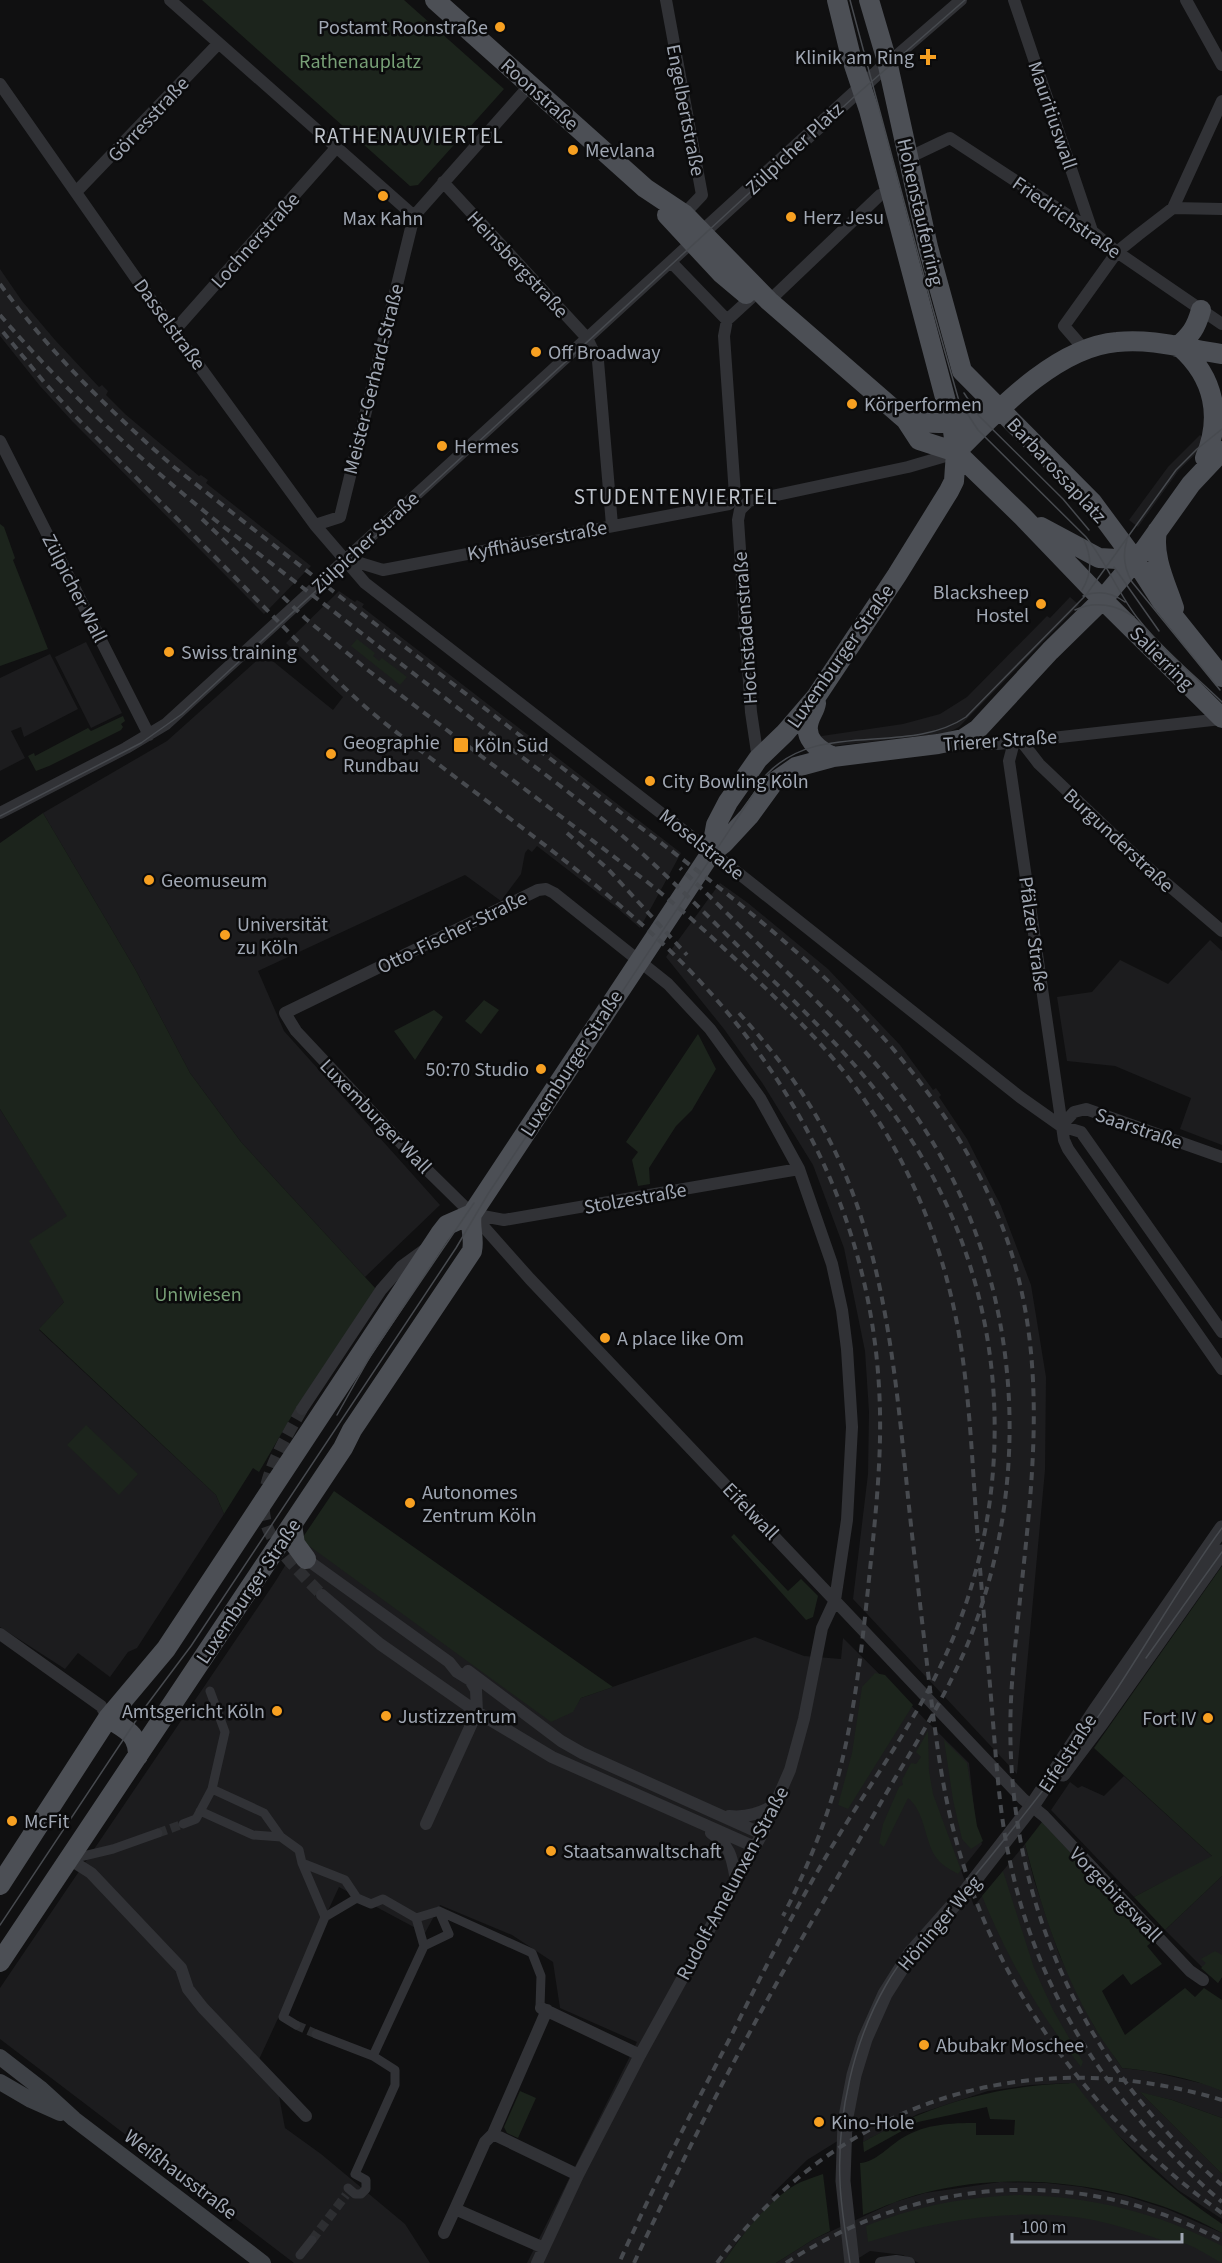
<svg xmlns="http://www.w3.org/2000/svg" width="1222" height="2263" viewBox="0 0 1222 2263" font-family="'Source Sans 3',sans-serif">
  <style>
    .built { fill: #1c1c1e }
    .green { fill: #1c241c }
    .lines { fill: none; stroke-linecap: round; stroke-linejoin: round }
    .pedestrian-tunnel { stroke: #2d2e31; stroke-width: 9; stroke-dasharray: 9 4.5; stroke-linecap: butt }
    .minor-tunnel { stroke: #2d2e31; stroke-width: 12; stroke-dasharray: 12 6; stroke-linecap: butt }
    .pedestrian { stroke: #313236; stroke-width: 9 }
    .minor { stroke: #313236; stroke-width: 12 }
    .tertiary { stroke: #313236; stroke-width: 15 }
    .secondary { stroke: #3e4146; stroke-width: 16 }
    .primary { stroke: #4c4f55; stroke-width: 20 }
    .tram { stroke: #474a4f; stroke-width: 1.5 }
    .rail { stroke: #474a4f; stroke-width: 4; stroke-dasharray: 8 6; stroke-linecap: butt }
    .poi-dot { fill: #f7a021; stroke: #0b0b0c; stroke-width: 2 }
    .labels { text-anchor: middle; stroke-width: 5; stroke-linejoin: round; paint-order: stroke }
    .poi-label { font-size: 20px; fill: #a0a7b3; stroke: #0b0b0c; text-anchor: start }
    .park-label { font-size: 20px; fill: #779f76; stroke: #0b0b0c }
    .street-label { font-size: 20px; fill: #a0a7b3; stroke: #0b0b0c }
    .neighbourhood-label { font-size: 21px; letter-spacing: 1.5px; fill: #c1c6ce; stroke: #0b0b0c }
  </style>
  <rect width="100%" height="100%" fill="#101011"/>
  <path class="built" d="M0 269 22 301 55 340 99 387 102 385 108 391 106 395 125 414 199 476 201 475 208 480 206 483 311 566 264 614 72 421 40 386 0 336Z
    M1200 435 1207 443 1179 470 1138 527 1129 520 1168 467Z
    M339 591 355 602 357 600 364 604 362 607 681 853 640 928 616 907 537 846 532 852 528 849 525 853 521 874 501 901 465 875 258 971 284 1031 440 1205 365 1277 241 1142 190 1073 135 969 43 813 167 741 264 654 333 710 343 697 286 643Z
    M1070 597 1079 605 959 727 947 733 823 747 815 737 903 724 940 714 967 697 1047 616 1050 618Z
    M86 642 122 713 91 728 55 657Z
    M50 654 78 709 24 737 21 727 11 731 25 758 0 771V678Z
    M720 883 748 903 828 969 900 1045 933 1090 936 1088 941 1095 939 1097 967 1139 1001 1206 1031 1285 1046 1377 1045 1470 1017 1774 853 1599 868 1474 869 1412 865 1351 844 1248 813 1165 763 1084 724 1029 666 957Z
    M1210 940 1222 951V1145L1180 1129 1191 1098 1115 1066 1067 1061 1057 997 1092 992 1120 960 1168 984Z
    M0 1109 68 1216 64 1302 39 1330 216 1495 224 1514 137 1648 128 1652 110 1677 78 1653 65 1669 0 1627Z
    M301 1540 572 1712 581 1698 755 1637 804 1656 841 1659 843 1638 969 1763 976 1826 982 1844 961 1870 974 1906 1025 1844 1034 1880 1059 1954 1094 2026 1122 2068 1148 2071 1209 2085 1222 2091V2118L1172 2100 1141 2093 1222 2174V2219L1178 2190 1076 2097 1069 2083 1030 2085 988 2091 918 2114 863 2142 865 2124 807 2160 771 2195 777 2198 737 2242 723 2263H527L637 2042 560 2008 553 1962 512 1935 440 1905 425 1933 339 1887 255 2068 279 2096 285 2128 321 2154 405 2224 430 2263H294L0 2039V1988L275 1582Z
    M1124 1776 1213 1857 1134 1897 1051 1810 1070 1782 1078 1788 1082 1786 1104 1796Z
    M1222 1876V1977L1218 1983 1165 1930Z
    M1000 2182 1047 2183 1082 2187 1126 2196 1167 2209 1222 2233V2263H919L903 2255 870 2251 851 2263H776L814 2239 895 2202 925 2193Z"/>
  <path class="green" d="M202 0H404L504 89 418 185 410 186Z
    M0 524 4 527 15 558 13 560 48 649 0 666Z
    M357 639 375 653 373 656 379 661 382 658 407 677 400 685 351 646Z
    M123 716 125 721 121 724 123 727 121 730 49 766 36 771 28 756 34 753 35 756 88 728 91 731Z
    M43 813 135 969 190 1073 241 1142 376 1289 297 1407 259 1472 253 1468 224 1514 216 1495 39 1329 64 1302 29 1241 67 1216 0 1109V843Z
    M484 1000 499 1010 481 1034 465 1021Z
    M434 1010 443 1017 415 1060 394 1031Z
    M698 1034 716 1069 692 1110 676 1126 649 1168 650 1184 638 1186 632 1160 638 1152 626 1142Z
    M86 1425 138 1474 119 1495 67 1445Z
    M334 1491 613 1687 581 1698 573 1712 551 1722 301 1540Z
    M734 1534 788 1591 801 1579 818 1596 813 1617 806 1620 731 1537Z
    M1222 1566V1876L1165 1930 1134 1897 1212 1856 1094 1748Z
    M875 1673 885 1675 913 1705 848 1809 838 1805 852 1753 862 1687Z
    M928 1731 929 1771 933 1794 961 1870 958 1874C949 1869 940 1864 935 1856 924 1838 925 1812 908 1798L884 1847 879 1843 883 1824 899 1787 903 1785 902 1780 911 1763 916 1764 921 1757 916 1752Z
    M944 1740 967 1763 977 1826 983 1841 971 1849 962 1839 953 1800Z
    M1042 1822 1153 1941 1147 1946 1162 1964 1131 1985 1123 1974 1102 1991 1125 2035 1185 1988 1195 1997 1204 1988 1222 2000V2091C1191 2078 1155 2071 1122 2068 1113 2054 1102 2041 1094 2026 1061 1969 1041 1907 1025 1844Z
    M1003 1871 1034 1968 1053 2010 1083 2062 1081 2067C1038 2012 1009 1961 982 1896Z
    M1215 1951 1222 1955V1977L1218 1983 1201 1968 1206 1963 1201 1959Z
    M1075 2083C1116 2139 1164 2185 1222 2224V2233C1137 2185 1019 2168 924 2193 903 2198 883 2207 863 2215L860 2163C876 2162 890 2145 904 2137 926 2124 951 2123 976 2123V2135H1014L1015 2120 990 2119 987 2107 918 2122 864 2152 863 2142C933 2103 994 2086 1075 2083Z
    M520 2091 536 2098 518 2138 507 2133 504 2127Z
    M1140 2092 1172 2100 1222 2118V2174Z
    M823 2174 830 2231 814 2239 776 2263H723C741 2236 771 2196 801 2182 808 2179 815 2177 823 2174Z
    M1020 2195C1090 2196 1160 2213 1222 2246V2263C1210 2257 1198 2248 1186 2244 1179 2241 1171 2243 1164 2241 1135 2231 1106 2221 1075 2217 1005 2209 935 2221 868 2242L866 2226C918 2206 964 2197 1020 2195Z"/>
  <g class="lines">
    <path class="pedestrian-tunnel" d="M158 1833 183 1824
      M296 2025 316 2034
      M312 2240 346 2195"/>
    <path class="minor-tunnel" d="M302 1409C283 1443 251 1492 269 1531 280 1555 304 1576 322 1595"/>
    <path class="pedestrian" d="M212 1789 264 1813 281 1837 299 1850 302 1863 345 1880 357 1898 371 1904 383 1899 416 1918 439 1911 532 1953 541 1976 540 2007
      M200 1811 253 1835 281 1837
      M183 1824 196 1819 212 1789 225 1732 210 1691
      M71 1859 113 1849 158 1833
      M302 1863 325 1917
      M416 1918 424 1946
      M296 2025 283 2017 325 1917 357 1898
      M316 2034 373 2056
      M348 2188 355 2194H361L366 2189V2180L355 2174 395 2085V2070L373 2056 424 1946 449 1934 439 1911
      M300 2255 312 2240"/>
    <path class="minor" d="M170 0 414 216
      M666 0 702 195 684 214
      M1014 0 1092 231
      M1186 0 1222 65
      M887 64 961 0
      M0 84 149 297 315 525 365 583 742 876 1020 1097 1061 1126 1081 1132 1222 1332
      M908 158 950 138 1092 231 1117 252 1222 324
      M443 182 587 338 598 361 612 525
      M76 192 218 44
      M1173 208 1222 101
      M671 262 727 320
      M769 301 880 195 892 192
      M174 331 336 148
      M1084 349 1064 326 1117 252 1138 235 1173 208 1222 209
      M0 441 149 735
      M315 525 340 517 414 216 530 85
      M347 559 383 570 729 504 734 499 735 495 724 336 727 320 751 298
      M963 739 984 744H998L1222 719
      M1014 742 1009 761 1064 1140 1068 1149 1222 1369
      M1022 742 1039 764 1146 866 1222 931
      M758 759 751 712 738 520 740 510 749 501 908 467 956 453
      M0 813 126 748 166 724 692 242
      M1061 1126 1074 1112 1086 1109 1222 1157
      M472 1214 504 1220 799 1169
      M302 1409 381 1290 402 1266 424 1250
      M306 1559 449 1662 457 1672 470 1680 476 1690 477 1712 426 1824
      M322 1595 380 1644 477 1712 552 1757 755 1847
      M0 1634 101 1706 108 1718
      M468 1671 561 1741 582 1753 762 1834
      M729 1816C747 1818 761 1813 776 1804
      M711 1833C731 1846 732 1858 736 1880
      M69 1859 91 1873 181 1968 188 1989 203 2008 306 2116
      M541 2008 640 2055
      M493 2134 578 2175
      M444 2233 455 2209
      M544 2248 455 2209 485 2142 493 2134 547 2010
      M537 2263 578 2175 640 2055 762 1834 790 1770 804 1719 822 1628 835 1600 847 1520 852 1427 847 1349 842 1310 832 1264 799 1169 760 1098 710 1029 668 984 554 893 546 889 538 890 285 1013 296 1031 415 1158 475 1217 530 1279 1023 1799 1044 1816 1190 1971 1203 1980
      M881 2263 896 2261 909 2263"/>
    <path class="tertiary" d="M694 240 887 64
      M1063 1774 1102 1722 1222 1552
      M852 2263 843 2181 845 2122 854 2075 865 2039 885 1994 911 1953 966 1891 1032 1806 1095 1711 1222 1528"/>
    <path class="secondary" d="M0 2057 40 2088 74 2119 263 2263
      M0 2082 31 2100 60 2113"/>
    <path class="primary" d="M435 0 645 188 684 214 769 301 906 420 919 440 956 452 1022 516 1095 592 1222 718
      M869 0 887 61 928 247 962 371 1092 502 1135 560 1162 602 1222 677
      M667 215 721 273 746 294
      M1177 347C1191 335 1196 328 1201 310
      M1180 347C1215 378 1222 418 1205 458
      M906 420C943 426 959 423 994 412
      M956 452C997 411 1056 347 1117 342 1152 338 1187 349 1222 354
      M1041 527 1099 558 1135 560
      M1157 531C1152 556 1166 584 1174 608
      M816 703C815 710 811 714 809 721 803 739 819 750 833 757
      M711 853 716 825 728 802 758 759 785 733 816 697 897 575 949 491 954 481 956 452 952 424 869 110 850 53 837 0
      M292 1525 295 1544 306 1559
      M108 1718C126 1730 138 1733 138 1756
      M0 1885 108 1718 166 1649 440 1234 447 1225 472 1214
      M0 1962 343 1448 352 1430 472 1251C475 1238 469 1227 472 1214L711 853 724 843 749 816 773 783 796 767 833 757 938 744 963 739 978 729 1050 651 1103 599 1144 550 1191 484 1222 451"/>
    <path class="tram" d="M850 0 932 306 959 401 978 430 1086 537C1107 563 1118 594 1139 620 1163 650 1194 675 1222 702
      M964 393 979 416 1063 499 1089 530
      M1127 540C1122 555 1124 568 1132 582L1220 690
      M1114 567 1159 631
      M1082 590C1092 574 1092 557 1084 540
      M1083 596C1098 590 1111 592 1125 602
      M1075 610C1095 600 1117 605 1134 617
      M0 816 141 743 182 714 855 96 965 0
      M337 1415 372 1353 474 1203
      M1146 1658 1222 1552
      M0 1925 143 1710 191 1646 456 1248 488 1194 766 775C819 718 906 757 966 717L1086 595 1176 470 1197 449 1222 429
      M850 2263C846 2236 841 2209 840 2182 837 2116 853 2042 886 1985 905 1951 933 1926 957 1897 997 1850 1036 1800 1073 1751 1128 1680 1169 1600 1222 1528"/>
    <path class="rail" d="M0 284C50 353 110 411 174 467 305 570 437 672 569 773 731 898 912 1016 996 1211 1062 1365 1024 1524 1012 1683 998 1878 1073 2058 1222 2185
      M0 315C68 394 143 463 224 527 310 593 395 659 481 726 529 763 580 799 626 839 669 877 710 918 751 959 821 1027 891 1094 936 1183 1006 1318 1013 1481 959 1623 926 1712 866 1786 820 1867 787 1924 758 1982 729 2040 691 2113 653 2187 619 2263
      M3 332 44 382 75 416C136 478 197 538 257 600 294 637 330 676 369 710 392 730 418 748 442 767 506 816 571 863 631 915 781 1044 876 1211 880 1412 881 1461 876 1511 871 1560 863 1636 856 1714 835 1788 822 1832 804 1875 783 1916
      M202 519 306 619 369 671 646 881C684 911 720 944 755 978 790 1012 827 1047 856 1088 898 1145 929 1211 947 1280 970 1364 971 1454 978 1541
      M567 833 608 869 687 955
      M739 1013C766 1043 791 1074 812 1109 880 1220 893 1350 906 1477 912 1539 920 1602 927 1664 934 1722 940 1780 955 1836 995 1988 1095 2123 1222 2213
      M980 1568C984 1619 989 1671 993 1722 997 1770 1000 1819 1011 1866 1041 2003 1117 2112 1222 2202
      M634 2263C687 2149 745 2037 808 1928 838 1877 867 1826 897 1775 922 1734 947 1692 966 1648 1036 1479 1022 1279 922 1125 885 1068 837 1021 789 974 753 939 717 903 680 868
      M717 2263C839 2101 1028 2041 1222 2100
      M786 2263C919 2176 1081 2164 1222 2241"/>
  </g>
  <g class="poi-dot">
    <circle cx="500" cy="27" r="6"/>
    <path d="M925 48h6v6h6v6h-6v6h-6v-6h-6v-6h6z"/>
    <circle cx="573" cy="150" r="6"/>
    <circle cx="383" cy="196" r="6"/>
    <circle cx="791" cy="217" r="6"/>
    <circle cx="536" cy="352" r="6"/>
    <circle cx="852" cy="404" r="6"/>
    <circle cx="442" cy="446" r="6"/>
    <circle cx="1041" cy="604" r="6"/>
    <circle cx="169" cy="652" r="6"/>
    <rect x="453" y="737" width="16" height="16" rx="3"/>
    <circle cx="331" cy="754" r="6"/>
    <circle cx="650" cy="781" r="6"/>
    <circle cx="149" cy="880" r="6"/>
    <circle cx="225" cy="935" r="6"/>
    <circle cx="541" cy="1069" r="6"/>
    <circle cx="605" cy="1338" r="6"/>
    <circle cx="410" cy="1503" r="6"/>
    <circle cx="277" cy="1711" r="6"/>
    <circle cx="386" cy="1716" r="6"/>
    <circle cx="1208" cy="1718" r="6"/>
    <circle cx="12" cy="1821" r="6"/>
    <circle cx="551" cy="1851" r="6"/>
    <circle cx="924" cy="2045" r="6"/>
    <circle cx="819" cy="2122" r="6"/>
  </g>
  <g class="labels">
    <g class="poi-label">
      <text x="488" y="34" text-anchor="end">Postamt Roonstraße</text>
      <text x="914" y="64" text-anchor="end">Klinik am Ring</text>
      <text x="585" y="157">Mevlana</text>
      <text x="803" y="224">Herz Jesu</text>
      <text x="383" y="225" text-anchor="middle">Max Kahn</text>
      <text x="548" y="359">Off Broadway</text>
      <text x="864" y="411">Körperformen</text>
      <text x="454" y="453">Hermes</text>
      <text x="1029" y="599" text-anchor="end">Blacksheep<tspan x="1029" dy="23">Hostel</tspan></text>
      <text x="181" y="659">Swiss training</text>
      <text x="343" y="749">Geographie<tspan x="343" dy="23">Rundbau</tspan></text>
      <text x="474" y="752">Köln Süd</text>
      <text x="662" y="788">City Bowling Köln</text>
      <text x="161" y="887">Geomuseum</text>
      <text x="237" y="931">Universität<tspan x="237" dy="23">zu Köln</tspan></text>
      <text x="529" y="1076" text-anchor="end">50:70 Studio</text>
      <text x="617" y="1345">A place like Om</text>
      <text x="422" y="1499">Autonomes<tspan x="422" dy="23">Zentrum Köln</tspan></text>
      <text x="265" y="1718" text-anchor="end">Amtsgericht Köln</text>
      <text x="398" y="1723">Justizzentrum</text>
      <text x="1196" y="1725" text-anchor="end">Fort IV</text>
      <text x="24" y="1828">McFit</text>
      <text x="563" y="1858">Staatsanwaltschaft</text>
      <text x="936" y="2052">Abubakr Moschee</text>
      <text x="831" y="2129">Kino-Hole</text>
    </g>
    <g class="park-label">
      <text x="360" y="68">Rathenauplatz</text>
      <text x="198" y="1301">Uniwiesen</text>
    </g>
    <g class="street-label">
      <text transform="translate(540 94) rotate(42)" y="7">Roonstraße</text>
      <text transform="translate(686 110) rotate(79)" y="7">Engelbertstraße</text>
      <text transform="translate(1053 115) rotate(71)" y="7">Mauritiuswall</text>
      <text transform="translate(148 119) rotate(-47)" y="7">Görresstraße</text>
      <text transform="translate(794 148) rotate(-43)" y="7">Zülpicher Platz</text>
      <text transform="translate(921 212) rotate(77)" y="7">Hohenstaufenring</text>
      <text transform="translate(1067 217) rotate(35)" y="7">Friedrichstraße</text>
      <text transform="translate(255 240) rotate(-48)" y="7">Lochnerstraße</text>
      <text transform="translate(518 264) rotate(47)" y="7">Heinsbergstraße</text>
      <text transform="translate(170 324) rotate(54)" y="7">Dasselstraße</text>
      <text transform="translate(373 379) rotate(-76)" y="7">Meister-Gerhard-Straße</text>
      <text transform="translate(1057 470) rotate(47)" y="7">Barbarossaplatz</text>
      <text transform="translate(537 540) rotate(-11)" y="7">Kyffhäuserstraße</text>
      <text transform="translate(365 542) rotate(-43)" y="7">Zülpicher Straße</text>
      <text transform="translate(75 588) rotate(63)" y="7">Zülpicher Wall</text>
      <text transform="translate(745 628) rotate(-94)" y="7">Hochstadenstraße</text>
      <text transform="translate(840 656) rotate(-55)" y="7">Luxemburger Straße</text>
      <text transform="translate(1162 658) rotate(45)" y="7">Salierring</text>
      <text transform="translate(1000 740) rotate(-4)" y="7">Trierer Straße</text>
      <text transform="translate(1119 840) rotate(43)" y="7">Burgunderstraße</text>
      <text transform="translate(702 844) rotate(38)" y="7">Moselstraße</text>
      <text transform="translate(452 932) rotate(-26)" y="7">Otto-Fischer-Straße</text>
      <text transform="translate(1034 934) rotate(82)" y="7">Pfälzer Straße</text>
      <text transform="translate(571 1063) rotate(-57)" y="7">Luxemburger Straße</text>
      <text transform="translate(376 1116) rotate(46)" y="7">Luxemburger Wall</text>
      <text transform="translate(1139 1128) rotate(19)" y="7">Saarstraße</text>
      <text transform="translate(635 1198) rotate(-10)" y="7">Stolzestraße</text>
      <text transform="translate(751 1511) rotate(46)" y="7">Eifelwall</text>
      <text transform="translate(248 1591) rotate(-56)" y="7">Luxemburger Straße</text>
      <text transform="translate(1067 1753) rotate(-57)" y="7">Eifelstraße</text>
      <text transform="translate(732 1883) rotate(-62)" y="7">Rudolf-Amelunxen-Straße</text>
      <text transform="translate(1116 1894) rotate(46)" y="7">Vorgebirgswall</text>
      <text transform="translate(939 1923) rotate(-50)" y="7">Höninger Weg</text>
      <text transform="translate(181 2174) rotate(37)" y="7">Weißhausstraße</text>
    </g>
    <g class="neighbourhood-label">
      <text x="409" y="143">RATHENAUVIERTEL</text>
      <text x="676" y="504">STUDENTENVIERTEL</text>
    </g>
  </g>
  <path d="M1012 2233v9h170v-9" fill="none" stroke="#a0a7b3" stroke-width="3"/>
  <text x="1021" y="2233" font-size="18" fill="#a0a7b3" stroke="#0b0b0c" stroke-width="4.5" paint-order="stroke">100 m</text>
</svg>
